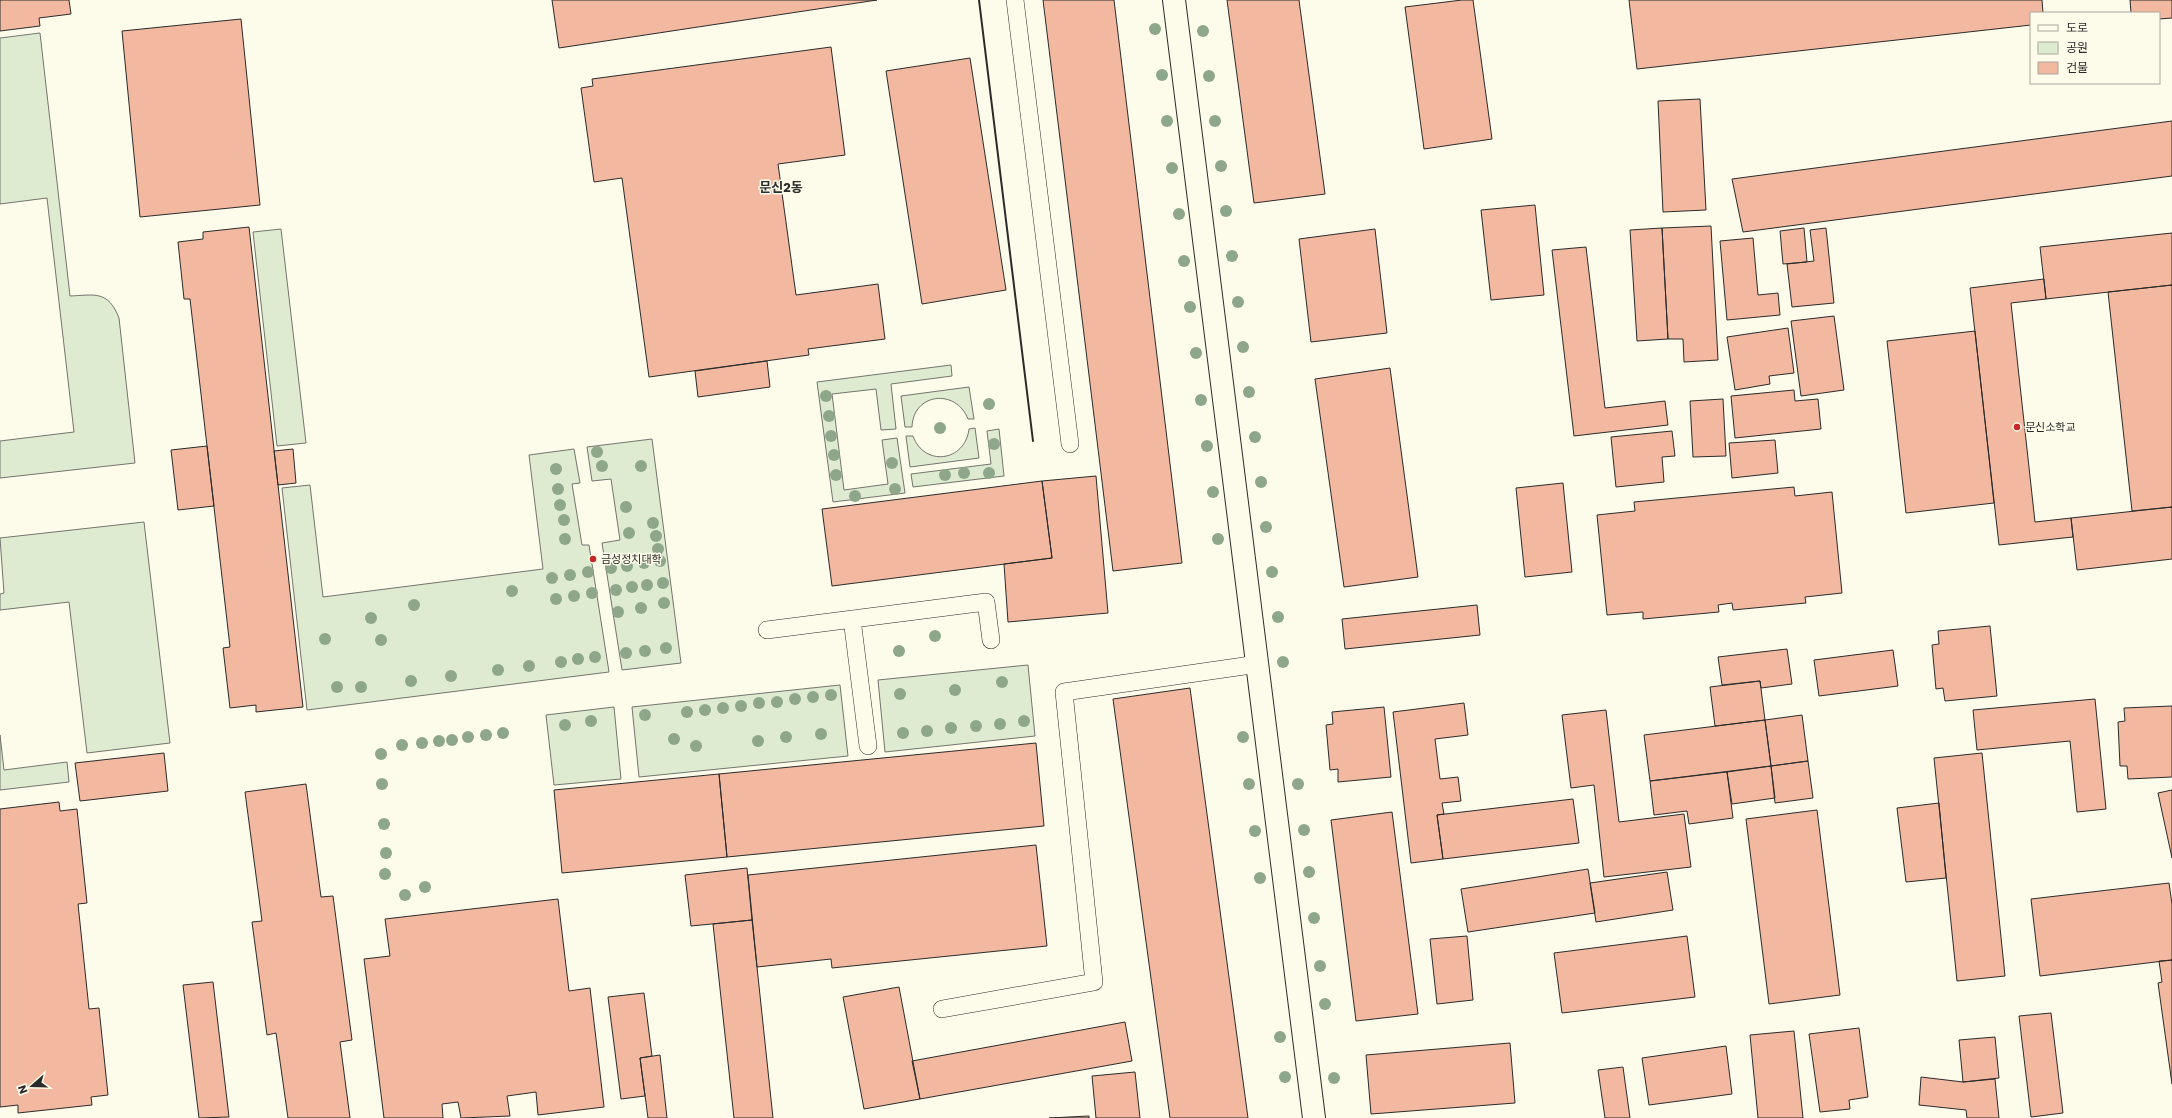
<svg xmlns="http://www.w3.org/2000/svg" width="2172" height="1118" viewBox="0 0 2172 1118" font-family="Poppins,'Noto Sans KR',sans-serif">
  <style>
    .green { fill: #deebd1; stroke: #74746e }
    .building { fill: #f2b8a0; stroke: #2b2b2b }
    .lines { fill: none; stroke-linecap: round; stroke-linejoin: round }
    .lane-casing { stroke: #2b2b2b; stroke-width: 18 }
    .secondary-casing { stroke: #2b2b2b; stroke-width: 24 }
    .lane { stroke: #fdfbea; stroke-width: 17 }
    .secondary { stroke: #fdfbea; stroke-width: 22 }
    .wall { stroke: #2b2b2b; stroke-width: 2 }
    .tree { fill: #8ea78a }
    .poi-dot { fill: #c62828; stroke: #fdfbea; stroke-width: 1.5 }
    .labels { text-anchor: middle; stroke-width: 3; stroke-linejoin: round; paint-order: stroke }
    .poi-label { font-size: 11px; fill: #2b2b2b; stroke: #fdfbea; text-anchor: start }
    .quarter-label { font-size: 13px; font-weight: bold; fill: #2b2b2b; stroke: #fdfbea }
  </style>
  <rect width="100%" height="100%" fill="#fdfbea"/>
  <path class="green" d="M40 33 70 296C95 295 108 290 119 318L135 463 0 478V441L74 432 47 198 0 204V38Z
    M281 229 306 443 277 446 253 232Z
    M951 365 952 376 891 384 896 429 881 430 876 389 832 394 844 490 888 484 882 440 897 438 905 493 833 502 817 382Z
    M969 387 974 419H968C956 388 913 393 912 427H905L901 396Z
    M975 428 979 458 910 467 906 436H913C924 467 965 462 969 429Z
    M999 429 1004 476 913 487 911 474 991 464 987 431Z
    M652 439 681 663 622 670 602 543 620 540 611 479 592 481 587 447Z
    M574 449 580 483 572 484 582 545H589L609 672 307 710 282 488 310 485 323 597 543 569 529 455Z
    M144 522 170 743 87 753 69 602 0 610V594L4 593 0 538Z
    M1028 665 1035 736 885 752 878 680Z
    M840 685 848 756 639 777 632 707Z
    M614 707 621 779 554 785 546 715Z
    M0 735 4 770 67 762 69 782 0 790Z"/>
  <path class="building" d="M0 0H69L71 14 39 18 40 26 0 31Z
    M552 0H877L559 48Z
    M1043 0H1114L1182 563 1113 571Z
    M1227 0H1299L1325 194 1254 203Z
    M1462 0H1473L1492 139 1424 149 1405 7Z
    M1629 0H2042L2043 13H2031V25L1637 69Z
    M2130 0H2172V18L2159 19V13H2131Z
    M241 19 260 205 140 217 122 31Z
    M831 47 845 155 778 164 796 295 878 284 885 339 808 349 809 355 649 377 622 178 594 182 581 88 593 86 592 79Z
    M970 58 1006 290 922 304 886 71Z
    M1700 99 1706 210 1663 212 1658 101Z
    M2172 121V176L1743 232 1732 179Z
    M1535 205 1544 295 1491 300 1481 210Z
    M1711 226 1718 360 1684 362 1683 339H1668L1662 228Z
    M249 227 303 707 256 712V705L230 708 223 648 230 647 207 446 190 299H184L178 242 203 239V232Z
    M1662 228 1668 339 1637 341 1630 230Z
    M1804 228 1807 262 1783 264 1780 231Z
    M1826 228 1834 303 1792 307 1787 264 1814 261 1810 230Z
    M1375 229 1387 333 1311 342 1299 239Z
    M2172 233V285L2046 299 2040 247Z
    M1753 238 1758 295 1778 293 1780 315 1727 320 1720 241Z
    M1586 247 1605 408 1665 401 1668 425 1574 436 1552 250Z
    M2044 279 2046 299 2011 303 2035 522 2071 518 2073 537 1999 545 1970 288Z
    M2172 285V507L2132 511 2108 292Z
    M1834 316 1844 390 1801 396 1791 321Z
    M1788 328 1794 373 1769 376 1770 384 1735 390 1727 337Z
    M1975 331 1994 503 1906 513 1887 341Z
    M767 361 770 387 698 397 695 371Z
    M1390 368 1418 577 1344 587 1315 379Z
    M1794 390 1795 401 1818 399 1821 429 1735 438 1731 396Z
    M1723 399 1726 456 1693 457 1690 401Z
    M1672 431 1675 456 1662 457 1664 482 1616 487 1611 437Z
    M1775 440 1778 473 1732 478 1729 443Z
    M207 446 214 506 178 510 171 450Z
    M293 449 296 483 278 485 274 451Z
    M1096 476 1108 613 1008 622 1004 564 1052 558 1042 481Z
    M1042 481 1052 558 832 586 822 509Z
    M1563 483 1572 572 1525 577 1516 488Z
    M1794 487 1795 496 1832 492 1842 593 1805 597 1806 603 1733 610 1732 603 1718 605 1719 612 1643 619V612L1607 615 1597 515 1635 511 1634 502Z
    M2172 507V559L2077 570 2071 518Z
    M1477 605 1480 635 1345 649 1342 619Z
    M1990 626 1997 696 1945 701 1943 688 1936 689 1932 645 1939 644 1938 631Z
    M1787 649 1792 684 1761 688 1760 681 1722 685 1718 657Z
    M1893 650 1898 686 1819 696 1814 660Z
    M1760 681 1765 720 1715 726 1710 687Z
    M1190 688 1248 1118H1170L1113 699Z
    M2095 699 2106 809 2077 812 2070 741 1977 750 1973 710Z
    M1464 703 1468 735 1435 739 1440 779 1458 777 1461 801 1442 803 1444 814 1437 815 1443 859 1411 863 1393 712Z
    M2172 706V777L2128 779 2127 766H2120L2118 722 2125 721 2124 708Z
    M1384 707 1391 777 1338 782V769L1330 770 1326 725 1333 724 1332 712Z
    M1606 710 1619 822 1684 814 1691 867 1604 877 1594 785 1571 788 1562 715Z
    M1802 715 1808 761 1771 766 1765 720Z
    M1765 720 1771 766 1650 781 1644 735Z
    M1036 743 1044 826 727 857 719 774Z
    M164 753 168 791 80 801 75 763Z
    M1982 753 2005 976 1957 981 1934 758Z
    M1808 761 1813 798 1775 803 1771 766Z
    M1771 766 1775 798 1732 804 1727 772Z
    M1727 772 1733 818 1689 824 1687 811 1654 815 1650 781Z
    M719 774 727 857 562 873 554 790Z
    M306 784 321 897 333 896 352 1040 340 1042 350 1118H288L276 1033 267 1035 252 922 262 921 245 792Z
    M2172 790V858L2158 793Z
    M1573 799 1579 843 1443 859 1437 815Z
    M59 802 60 811 77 809 87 903 78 904 89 1009 99 1008 108 1095 91 1097 92 1105 18 1113V1105L0 1107V809Z
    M1939 803 1946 878 1906 882 1897 808Z
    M1817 810 1840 995 1769 1004 1746 819Z
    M1392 812 1418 1014 1356 1021 1331 820Z
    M1036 845 1047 946 832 968 831 959 757 967 748 875Z
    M747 868 752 920 691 926 685 875Z
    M1588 869 1595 913 1468 932 1461 889Z
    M1667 872 1673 910 1596 922 1590 883Z
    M2169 883 2172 904V960L2040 976 2031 899Z
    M558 899 569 991 590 988 604 1107 538 1115 536 1092 507 1096 510 1116 461 1118 458 1102 442 1104 443 1118H384L364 959 390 956 385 919Z
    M752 920 757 967 773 1118H734L713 924Z
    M1467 936 1473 1000 1437 1004 1430 939Z
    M1687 936 1695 997 1562 1013 1554 953Z
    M2172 960V1084L2158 983 2162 982 2159 961Z
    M213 982 229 1117 199 1118 183 985Z
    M899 987 920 1099 864 1109 843 997Z
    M644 993 652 1056 640 1058 645 1096 621 1099 608 997Z
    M2051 1013 2063 1113 2031 1117 2019 1016Z
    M1125 1022 1132 1061 920 1099 912 1061Z
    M1859 1028 1868 1097 1849 1100 1850 1109 1820 1112 1809 1034Z
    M1794 1031 1803 1118H1758L1750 1035Z
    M1995 1037 1999 1078 1963 1082 1959 1040Z
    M1510 1043 1515 1103 1371 1114 1366 1055Z
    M1726 1046 1732 1094 1649 1105 1642 1058Z
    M660 1055 667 1118H648L640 1058Z
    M1623 1067 1630 1118H1605L1598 1070Z
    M1135 1072 1140 1118H1096L1092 1076Z
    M1921 1077 1963 1082 1995 1079 1999 1118H1967L1966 1110 1919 1105Z
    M1089 1116V1118H1049Z"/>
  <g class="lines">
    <defs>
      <path id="lane" d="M1015 0 1070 444
        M852 619 868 746
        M767 630 986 602 991 640
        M942 1009 1094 982 1064 692 1258 664"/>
      <path id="secondary" d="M1174 0 1314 1118"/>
    </defs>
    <use href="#lane" class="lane-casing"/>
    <use href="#secondary" class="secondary-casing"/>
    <use href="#lane" class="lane"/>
    <use href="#secondary" class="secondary"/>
    <path class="wall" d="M979 0 1033 441"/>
  </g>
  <g class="tree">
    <circle cx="1155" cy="29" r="6"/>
    <circle cx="1203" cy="31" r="6"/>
    <circle cx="1162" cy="75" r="6"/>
    <circle cx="1209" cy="76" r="6"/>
    <circle cx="1167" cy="121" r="6"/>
    <circle cx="1215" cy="121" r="6"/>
    <circle cx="1221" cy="166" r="6"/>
    <circle cx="1172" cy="168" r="6"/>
    <circle cx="1226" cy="211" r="6"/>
    <circle cx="1179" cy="214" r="6"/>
    <circle cx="1232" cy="256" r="6"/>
    <circle cx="1184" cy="261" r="6"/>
    <circle cx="1238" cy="302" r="6"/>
    <circle cx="1190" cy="307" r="6"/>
    <circle cx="1243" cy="347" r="6"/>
    <circle cx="1196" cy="353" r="6"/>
    <circle cx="1249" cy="392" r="6"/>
    <circle cx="826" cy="396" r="6"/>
    <circle cx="1201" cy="400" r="6"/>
    <circle cx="989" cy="404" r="6"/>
    <circle cx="829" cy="416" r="6"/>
    <circle cx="940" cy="428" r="6"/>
    <circle cx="831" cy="436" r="6"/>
    <circle cx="1255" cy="437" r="6"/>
    <circle cx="994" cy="444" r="6"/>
    <circle cx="1207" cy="446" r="6"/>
    <circle cx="597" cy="452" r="6"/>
    <circle cx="834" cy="455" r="6"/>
    <circle cx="892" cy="463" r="6"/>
    <circle cx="602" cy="466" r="6"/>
    <circle cx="641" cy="466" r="6"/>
    <circle cx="556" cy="469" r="6"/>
    <circle cx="964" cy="473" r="6"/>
    <circle cx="989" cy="473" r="6"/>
    <circle cx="836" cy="475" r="6"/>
    <circle cx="945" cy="475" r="6"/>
    <circle cx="1261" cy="482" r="6"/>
    <circle cx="558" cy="489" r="6"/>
    <circle cx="895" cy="489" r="6"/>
    <circle cx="1213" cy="492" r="6"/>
    <circle cx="855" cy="496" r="6"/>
    <circle cx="560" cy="505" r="6"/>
    <circle cx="626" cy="507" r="6"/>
    <circle cx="564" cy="520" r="6"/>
    <circle cx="653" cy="523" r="6"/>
    <circle cx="1266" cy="527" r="6"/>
    <circle cx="629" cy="533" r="6"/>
    <circle cx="656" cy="536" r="6"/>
    <circle cx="565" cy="539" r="6"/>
    <circle cx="1218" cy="539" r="6"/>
    <circle cx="658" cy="549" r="6"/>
    <circle cx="660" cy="561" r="6"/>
    <circle cx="644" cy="563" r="6"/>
    <circle cx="627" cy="566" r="6"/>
    <circle cx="611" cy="568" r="6"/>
    <circle cx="588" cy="572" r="6"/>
    <circle cx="1272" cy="572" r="6"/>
    <circle cx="570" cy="575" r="6"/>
    <circle cx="552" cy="578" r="6"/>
    <circle cx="663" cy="583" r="6"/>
    <circle cx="647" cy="585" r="6"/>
    <circle cx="632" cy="587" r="6"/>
    <circle cx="616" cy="590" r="6"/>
    <circle cx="512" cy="591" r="6"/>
    <circle cx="592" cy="593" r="6"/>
    <circle cx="574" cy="596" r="6"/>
    <circle cx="556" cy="599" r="6"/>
    <circle cx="664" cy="603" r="6"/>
    <circle cx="414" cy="605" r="6"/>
    <circle cx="641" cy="608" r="6"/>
    <circle cx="618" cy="612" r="6"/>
    <circle cx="1278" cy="617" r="6"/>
    <circle cx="371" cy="618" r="6"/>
    <circle cx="935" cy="636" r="6"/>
    <circle cx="325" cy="639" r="6"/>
    <circle cx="381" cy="640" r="6"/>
    <circle cx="666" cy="648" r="6"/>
    <circle cx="645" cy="651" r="6"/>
    <circle cx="899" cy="651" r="6"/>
    <circle cx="626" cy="653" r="6"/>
    <circle cx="595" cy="657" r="6"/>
    <circle cx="578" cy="659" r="6"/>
    <circle cx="561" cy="662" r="6"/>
    <circle cx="1283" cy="662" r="6"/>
    <circle cx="529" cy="666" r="6"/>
    <circle cx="498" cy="670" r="6"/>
    <circle cx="451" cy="676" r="6"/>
    <circle cx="411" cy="681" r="6"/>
    <circle cx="1002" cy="682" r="6"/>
    <circle cx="337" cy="687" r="6"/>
    <circle cx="361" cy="687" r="6"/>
    <circle cx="955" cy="690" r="6"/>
    <circle cx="900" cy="694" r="6"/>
    <circle cx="831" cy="695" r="6"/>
    <circle cx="813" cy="697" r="6"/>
    <circle cx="795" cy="699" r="6"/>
    <circle cx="777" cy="702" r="6"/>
    <circle cx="759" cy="703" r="6"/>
    <circle cx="741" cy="706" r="6"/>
    <circle cx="723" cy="708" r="6"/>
    <circle cx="705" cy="710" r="6"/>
    <circle cx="687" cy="712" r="6"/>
    <circle cx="645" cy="715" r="6"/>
    <circle cx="591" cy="721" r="6"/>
    <circle cx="1024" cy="721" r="6"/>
    <circle cx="1000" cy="724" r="6"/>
    <circle cx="565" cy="725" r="6"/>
    <circle cx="976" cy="726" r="6"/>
    <circle cx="951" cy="728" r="6"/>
    <circle cx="927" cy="731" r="6"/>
    <circle cx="503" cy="733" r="6"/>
    <circle cx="903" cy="733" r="6"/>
    <circle cx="821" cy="734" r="6"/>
    <circle cx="486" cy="735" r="6"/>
    <circle cx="468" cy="737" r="6"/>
    <circle cx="786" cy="737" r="6"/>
    <circle cx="1243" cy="737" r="6"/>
    <circle cx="674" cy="739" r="6"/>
    <circle cx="452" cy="740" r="6"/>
    <circle cx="439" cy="741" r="6"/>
    <circle cx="758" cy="741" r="6"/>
    <circle cx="422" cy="743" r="6"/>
    <circle cx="402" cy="745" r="6"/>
    <circle cx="696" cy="746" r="6"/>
    <circle cx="381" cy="754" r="6"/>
    <circle cx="382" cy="784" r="6"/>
    <circle cx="1249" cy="784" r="6"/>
    <circle cx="1298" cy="784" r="6"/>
    <circle cx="384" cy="824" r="6"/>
    <circle cx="1304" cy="830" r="6"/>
    <circle cx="1255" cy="831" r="6"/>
    <circle cx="386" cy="853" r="6"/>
    <circle cx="1309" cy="872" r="6"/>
    <circle cx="385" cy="874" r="6"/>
    <circle cx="1260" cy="878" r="6"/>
    <circle cx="425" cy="887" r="6"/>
    <circle cx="405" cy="895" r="6"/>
    <circle cx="1314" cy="918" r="6"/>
    <circle cx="1320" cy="966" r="6"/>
    <circle cx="1325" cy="1004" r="6"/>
    <circle cx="1280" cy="1037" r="6"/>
    <circle cx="1285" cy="1077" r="6"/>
    <circle cx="1334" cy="1078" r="6"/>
  </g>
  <g class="poi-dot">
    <circle cx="2017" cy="427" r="4"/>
    <circle cx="593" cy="559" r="4"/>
  </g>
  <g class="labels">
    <g class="poi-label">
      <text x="2025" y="431">문신소학교</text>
      <text x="601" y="563">금성정치대학</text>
    </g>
    <g class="quarter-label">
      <text x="781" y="192">문신2동</text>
    </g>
  </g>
  <rect x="2030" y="12" width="130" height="72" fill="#fdfbea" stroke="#a9a89e"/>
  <rect x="2038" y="25" width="20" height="6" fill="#fdfbea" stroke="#a9a89e"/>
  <text x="2066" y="32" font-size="12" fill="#2b2b2b">도로</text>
  <rect x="2038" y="42" width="20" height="12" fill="#deebd1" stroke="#a9a89e"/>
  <text x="2066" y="52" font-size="12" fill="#2b2b2b">공원</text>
  <rect x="2038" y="62" width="20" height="12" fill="#f2b8a0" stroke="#a9a89e"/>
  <text x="2066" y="72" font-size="12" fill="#2b2b2b">건물</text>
  <g transform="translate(32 1086) rotate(250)" stroke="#fdfbea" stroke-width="3" paint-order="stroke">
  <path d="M0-3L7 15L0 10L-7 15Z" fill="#2b2b2b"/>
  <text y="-6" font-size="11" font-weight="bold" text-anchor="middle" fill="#2b2b2b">N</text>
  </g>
</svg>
